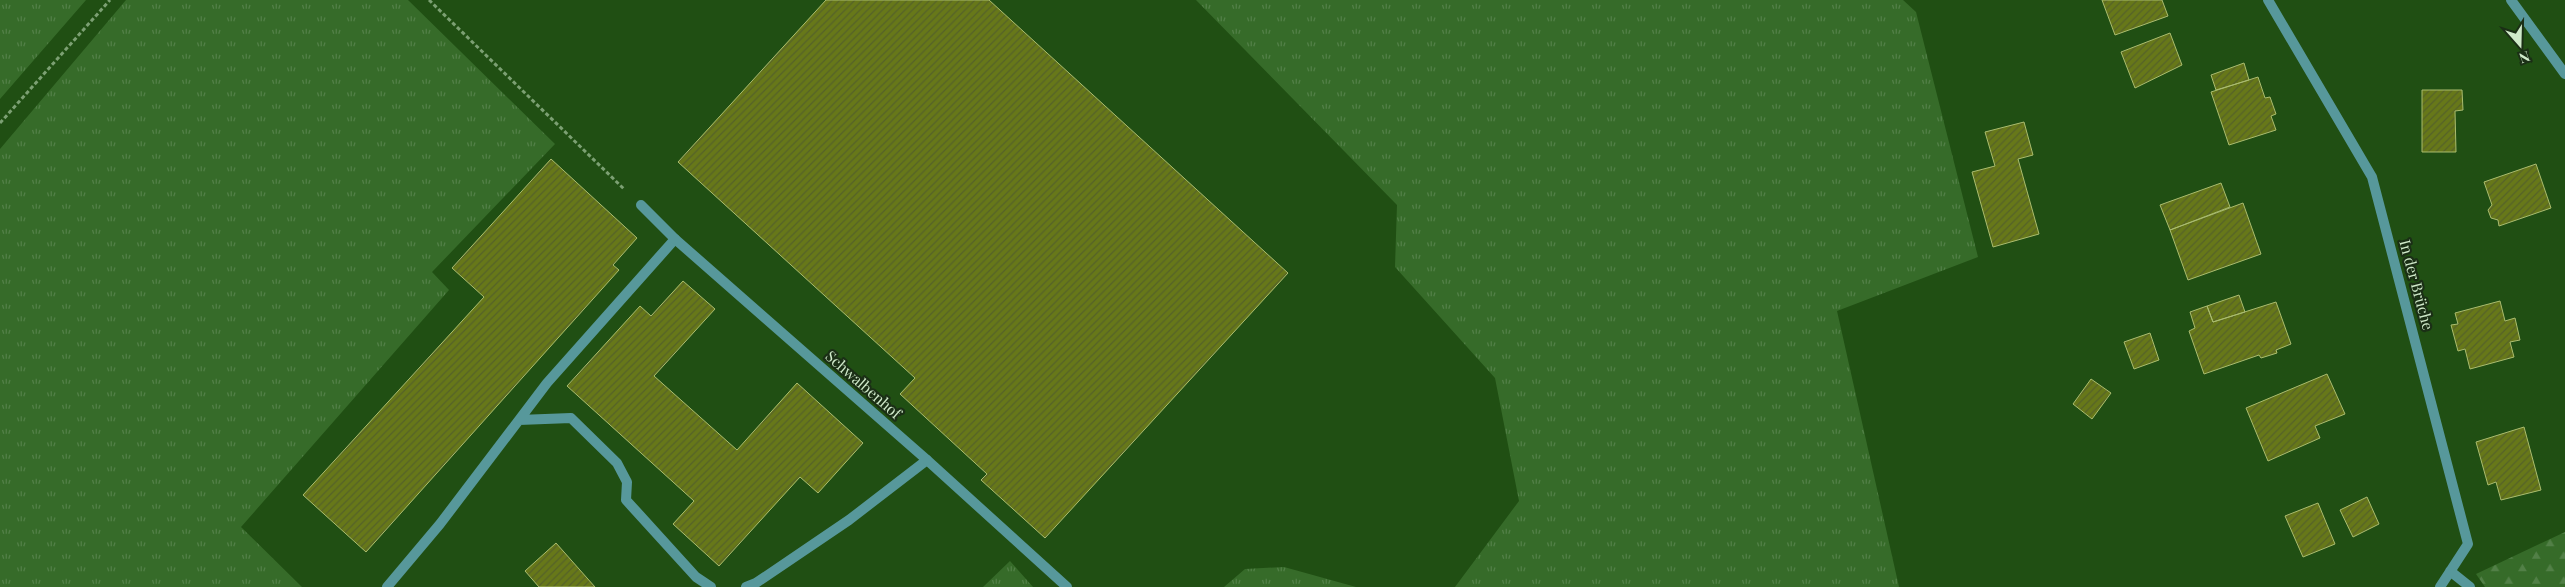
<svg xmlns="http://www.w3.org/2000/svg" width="2565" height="587" viewBox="0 0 2565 587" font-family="'Playfair Display',serif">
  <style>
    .grass { fill: url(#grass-tufts) }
    .forest { fill: url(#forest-firs) }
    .building { fill: url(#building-hatch); stroke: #aabc6f }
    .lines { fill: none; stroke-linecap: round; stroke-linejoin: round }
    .path { stroke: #7ca073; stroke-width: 3; stroke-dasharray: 4 2.5; stroke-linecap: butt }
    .service { stroke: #57989b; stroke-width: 10 }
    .minor { stroke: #57989b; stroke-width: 10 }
    .labels { text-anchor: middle; stroke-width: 4.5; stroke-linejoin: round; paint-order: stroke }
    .street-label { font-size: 15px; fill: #d0eaca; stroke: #1b2f16 }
  </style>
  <defs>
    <pattern id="grass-tufts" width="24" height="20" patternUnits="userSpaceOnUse" patternTransform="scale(1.25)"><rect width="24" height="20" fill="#366b29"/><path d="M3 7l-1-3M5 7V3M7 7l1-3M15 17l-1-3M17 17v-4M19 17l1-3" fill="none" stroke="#528047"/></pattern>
    <pattern id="forest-firs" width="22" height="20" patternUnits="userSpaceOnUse" patternTransform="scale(1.25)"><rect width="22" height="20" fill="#366b29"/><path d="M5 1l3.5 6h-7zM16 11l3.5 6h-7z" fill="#528047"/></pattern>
    <pattern id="building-hatch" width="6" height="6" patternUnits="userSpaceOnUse" patternTransform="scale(1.25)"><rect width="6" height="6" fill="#677819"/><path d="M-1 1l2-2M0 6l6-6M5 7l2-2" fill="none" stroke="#556229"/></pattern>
  </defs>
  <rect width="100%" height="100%" fill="#204f13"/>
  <path class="grass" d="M0 0H86L0 99Z
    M126 0H408L555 144 432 272 449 290 241 527 302 587H0V149Z
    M1196 0H1903L1916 12 1978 257 1837 311 1899 587H1455L1519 501 1495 378 1395 267 1397 205Z
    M1010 561 1033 587H983Z
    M1284 567 1356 587H1224L1245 569Z"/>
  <path class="forest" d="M2565 532V587H2485L2476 574Z"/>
  <path class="building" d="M826 0H989L1288 273 1045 538 981 480 987 474 900 394 915 378 678 162Z
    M2102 0H2162L2168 16 2115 35Z
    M2170 33 2182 65 2135 88 2121 52Z
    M2244 63 2249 80 2216 90 2211 75Z
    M2258 77 2265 98 2270 97 2276 114 2271 116 2276 130 2229 145 2211 92Z
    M2422 90H2462L2463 110 2455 111 2456 152H2422Z
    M2024 122 2033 155 2018 159 2039 234 1993 247 1972 172 1995 166 1985 132Z
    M551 159 637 238 613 265 619 270 366 552 303 495 484 297 452 268Z
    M2536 164 2551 208 2499 226 2498 220 2491 218 2488 210 2492 205 2484 182Z
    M2221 183 2230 207 2170 230 2160 205Z
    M2243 203 2261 254 2188 280 2170 230Z
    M683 281 715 309 654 376 737 450 797 383 863 443 818 493 800 477 719 566 673 524 694 501 567 386 640 306 651 316Z
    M2239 295 2245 312 2213 322 2207 306Z
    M2500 301 2505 321 2515 318 2520 340 2510 342 2514 357 2470 369 2465 349 2458 351 2451 325 2458 324 2455 313Z
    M2276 302 2291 344 2276 350 2277 353 2261 358 2259 355 2204 374 2189 331 2195 328 2190 312 2207 306 2213 322Z
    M2150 333 2159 360 2134 369 2124 342Z
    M2327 374 2345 414 2315 426 2320 438 2268 461 2246 408Z
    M2091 379 2111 393 2092 419 2073 404Z
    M2524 427 2541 490 2501 500 2496 482 2488 485 2476 442Z
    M2367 497 2379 524 2353 537 2340 510Z
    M2318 503 2335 544 2303 557 2285 516Z
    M556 543 595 587H539L525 571Z"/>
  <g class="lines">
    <path class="path" d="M429 0 624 189
      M0 123 110 0"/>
    <path class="service" d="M519 420 547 383 675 239
      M387 587 440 524 519 420 571 418 617 463 627 482 626 500 696 577 711 587
      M746 587 756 583 849 520 927 460"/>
    <path class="minor" d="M2268 0 2372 177 2468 544 2440 587
      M2511 0 2565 74
      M641 205 675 239 927 460 1067 587
      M2450 571 2470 587"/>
  </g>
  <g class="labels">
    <g class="street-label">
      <text transform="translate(2416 285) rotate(75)" y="5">In der Brüche</text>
      <text transform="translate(863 385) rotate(41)" y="5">Schwalbenhof</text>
    </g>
  </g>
  <g transform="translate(2520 45) rotate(160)" stroke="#1b2f16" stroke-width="4" paint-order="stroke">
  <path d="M0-4L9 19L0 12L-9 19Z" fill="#d0eaca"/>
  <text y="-8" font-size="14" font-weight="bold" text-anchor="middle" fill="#d0eaca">N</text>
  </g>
</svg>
